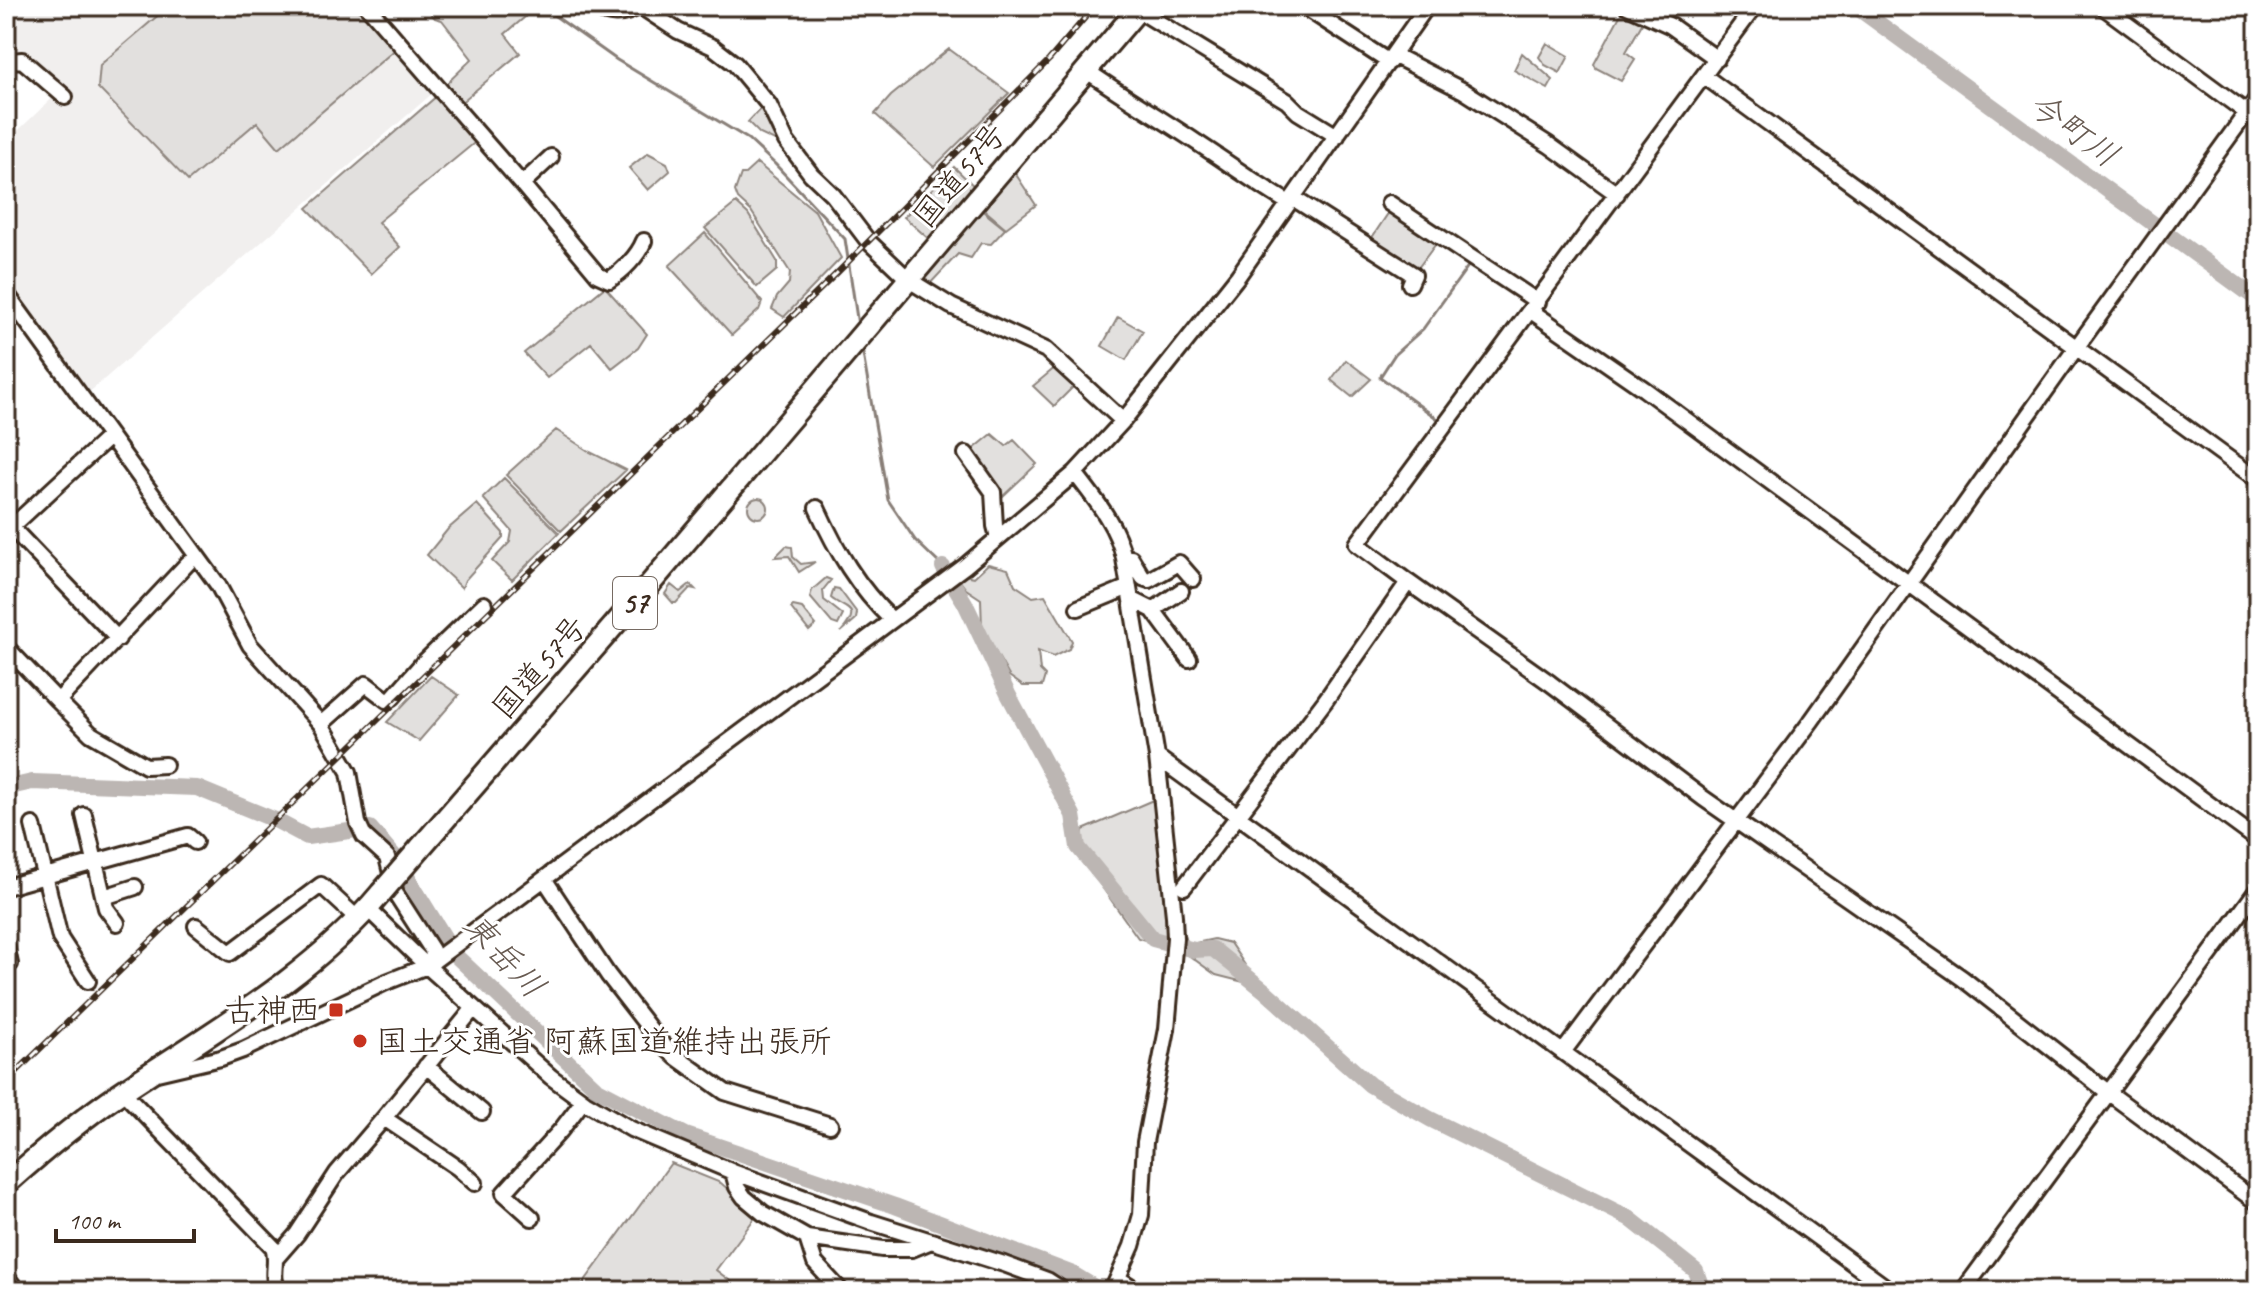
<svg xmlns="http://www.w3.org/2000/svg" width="2264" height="1297" viewBox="0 0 2264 1297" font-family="Caveat,'Klee One',sans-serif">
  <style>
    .built { fill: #f1efee }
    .green { fill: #e2e0de; stroke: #8e857e; stroke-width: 2 }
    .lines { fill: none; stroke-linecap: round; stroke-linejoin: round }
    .stream { stroke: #887e77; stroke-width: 3 }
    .river { stroke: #bcb6b3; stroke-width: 16 }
    .minor-casing { stroke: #3b2a1e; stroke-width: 20 }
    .highway-casing { stroke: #3b2a1e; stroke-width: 26 }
    .minor { stroke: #fff; stroke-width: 14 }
    .highway { stroke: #fff; stroke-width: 20 }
    .rail-casing { stroke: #3b2a1e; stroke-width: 6 }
    .rail { stroke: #fff; stroke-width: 3; stroke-dasharray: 9; stroke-linecap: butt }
    .highway-bridge-casing { stroke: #3b2a1e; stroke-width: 26; stroke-linecap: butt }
    .highway-bridge { stroke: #fff; stroke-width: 20 }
    .poi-dot { fill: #c8321e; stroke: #fff; stroke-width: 3 }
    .labels { text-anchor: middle; stroke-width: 6; stroke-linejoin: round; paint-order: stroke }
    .shield { fill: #fff; stroke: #766a62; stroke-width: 2 }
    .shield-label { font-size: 30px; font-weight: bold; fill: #3b2a1e }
    .street-label { font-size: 32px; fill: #3b2a1e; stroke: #fff }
    .poi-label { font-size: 32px; fill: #3b2a1e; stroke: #fff; text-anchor: end }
    .water-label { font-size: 34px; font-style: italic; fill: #685b52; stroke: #fff }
  </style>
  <rect width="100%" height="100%" fill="#fff"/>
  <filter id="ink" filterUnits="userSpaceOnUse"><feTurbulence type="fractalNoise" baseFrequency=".0125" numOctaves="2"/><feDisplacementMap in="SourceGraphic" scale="16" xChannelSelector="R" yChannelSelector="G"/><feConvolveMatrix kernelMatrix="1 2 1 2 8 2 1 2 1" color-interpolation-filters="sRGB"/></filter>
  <g filter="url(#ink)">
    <path class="built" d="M6 6H361L434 92 86 395 6 290V142L63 88 6 40Z"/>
    <path class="green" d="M169 6H365L397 48 279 148 257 122 188 181 98 88 100 65Z
      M424 6H517L525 17 505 34 520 53 458 105 442 88 472 59 442 20 435 18Z
      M1624 8 1640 17 1643 22 1626 52 1635 59 1621 81 1596 68 1594 64Z
      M1547 43 1569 56 1560 73 1545 65 1539 57Z
      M949 49 1009 93 934 167 875 114 891 96Z
      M1522 53 1553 80 1548 89 1514 70Z
      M438 95 478 140 378 222 400 247 371 274 307 208Z
      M763 106 783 142 779 143 760 134 748 122Z
      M648 153 667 163 670 171 648 190 629 168Z
      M757 163 815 211 841 258 784 317 772 309 777 297 789 283 790 272 751 211 738 199 735 191 741 174H745Z
      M954 167 976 188 930 240 904 217Z
      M1013 170 1036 205 1006 228 981 207Z
      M736 203 748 214 777 261V270L757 287 705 228Z
      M979 208 1005 229 991 244 981 243 971 258 958 254 928 286 919 279Z
      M1391 209 1438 241 1415 272 1369 242Z
      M705 233 762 302 759 310 732 335 669 266Z
      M605 287 647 334 638 348 612 368 591 343 547 378 524 353Z
      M1118 317 1143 331 1126 360 1102 346Z
      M1346 360 1371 379 1352 397 1331 380Z
      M1057 366 1075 385 1054 406 1033 386Z
      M556 430 590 452 626 470 561 531 506 475Z
      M992 434 1006 446 1014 440 1037 464 1000 499 970 452Z
      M504 478 559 533 512 580 492 561 510 542 512 531 483 498Z
      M748 508a10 10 0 1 1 20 0a10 10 0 1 1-20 0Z
      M477 504 503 533V538L465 580 462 588 427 555 448 529Z
      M786 546 792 547 793 557 801 564 815 562 799 572 789 556 775 557Z
      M988 564 1008 569 1015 585 1033 597 1045 595 1072 641 1069 649 1053 657 1038 651 1040 671 1045 676 1042 686H1023L1009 676 982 628 981 599 966 589 957 577 960 574 974 577Z
      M826 578 831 580 823 590 824 600 843 615 838 625 832 623 810 597 812 590Z
      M690 584 695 589 690 588 676 603H673L665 594 671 585 680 592Z
      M834 588 839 589 857 613 856 619 841 632C863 607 845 610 831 598Z
      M793 606 802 608 816 625 809 631 791 608Z
      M431 676 459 695 419 741 387 722Z
      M1153 800 1176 914 1164 941 1186 945 1214 939 1230 943 1259 986 1216 975 1184 952 1138 938 1082 859 1083 830Z
      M671 1163 721 1183 757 1215 716 1270 743 1291H580L579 1289Z"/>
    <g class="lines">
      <path class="stream" d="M541 6 617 60 748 139 775 164 845 239 858 325
        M862 348 888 500 915 540 943 567
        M1442 422 1380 377 1395 354 1423 329 1471 262
        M1180 891 1181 927 1185 940"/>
      <path class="river" d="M1855 6 2258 300
        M943 567 965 603 1008 694 1073 815 1078 847 1153 939 1194 950 1213 949 1265 991 1370 1085 1430 1119 1629 1218 1696 1271 1703 1291
        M6 788 32 782 197 788 275 820 307 837 370 828 395 857 455 955 596 1088 686 1135 895 1206 1073 1274 1101 1291"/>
      <defs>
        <path id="minor" d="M367 6 522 184
          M590 6C609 15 622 17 640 6
          M640 6 678 31 713 47 735 64 769 105 786 141 811 174 833 195 868 241 909 280 951 306 1046 350 1123 421
          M1303 6 1389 62
          M1627 6 1671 26 1717 59
          M2102 6 2258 121
          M1138 10 1287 101 1298 112 1337 136
          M1393 55 1464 91 1549 145 1617 194
          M6 65 11 61 22 60 65 97
          M1087 71C1123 96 1160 118 1196 142 1227 162 1257 184 1289 203
          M1704 76 2258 480
          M551 157 522 184 598 275 609 280C623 271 638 256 644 241
          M1293 198 1414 275 1410 284
          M1389 203 1538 302
          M6 293 218 585 250 645 321 724 349 772 358 823 364 836 387 857 396 894 432 950 434 961
          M1531 311 1644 389 2258 840
          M966 454 993 492 995 526 998 537
          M1075 473C1095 499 1117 525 1124 558L1157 757 1174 916 1175 938 1167 1029 1145 1142 1141 1215 1132 1246 1112 1291
          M817 508C836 550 858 588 892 620
          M11 527 118 639
          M6 532 110 436
          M1124 558H1131L1143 578 1149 580 1179 563 1193 579
          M1408 582 1550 683 1703 798 1962 978 2109 1093 2258 1203
          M1131 599 1153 610 1189 659
          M1078 608 1129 587
          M1153 610 1181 591
          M6 647 58 701
          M321 724 366 684 387 700 393 697 421 665 484 604
          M1157 757 1891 1291
          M165 765 146 766 91 734 58 701 188 563
          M84 815 106 908 117 923
          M33 825 60 938 88 981
          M545 880 608 975 660 1042 676 1057 725 1092 830 1125
          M6 887 188 836 195 842
          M1184 887 1325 701 1408 582 1357 544 1755 6
          M104 897 135 887
          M368 909 427 966 551 1077 585 1102 631 1129 733 1172 871 1222 1004 1264 1047 1280 1064 1291
          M196 926 230 953 321 885 358 919
          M6 946 10 964
          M474 1008 384 1118 458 1168 475 1183
          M1563 1052 1812 720 2076 348 2258 97
          M426 1066 482 1112
          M157 1073 221 1058 243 1050 384 983 427 966 965 566 1075 473 1123 421 1238 276 1427 6
          M122 1091 273 1247C279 1262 269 1276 279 1291
          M733 1172 737 1187 744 1197 763 1213 807 1238 883 1249H912L929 1242
          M532 1218 504 1193 561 1130 583 1101
          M807 1238 815 1263 841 1291
          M277 1257 297 1234 337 1173 384 1118
          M6 1276 17 1291
          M1119 1279 1138 1291
          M1963 1291 2258 889"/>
        <path id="highway" d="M420 848 650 584 1141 6
          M6 1184C42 1152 80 1120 120 1093 212 1031 310 978 381 893"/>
      </defs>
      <use href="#minor" class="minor-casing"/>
      <use href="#highway" class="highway-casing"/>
      <use href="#minor" class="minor"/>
      <use href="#highway" class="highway"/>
      <defs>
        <path id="rail" d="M6 1082 837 273 1049 60 1095 6"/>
      </defs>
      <use href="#rail" class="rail-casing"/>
      <use href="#rail" class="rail"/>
      <defs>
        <path id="highway-bridge" d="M381 893 420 848"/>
      </defs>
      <use href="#highway-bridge" class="highway-bridge-casing"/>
      <use href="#highway-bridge" class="highway-bridge"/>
    </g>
  </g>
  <g class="poi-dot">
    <rect x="328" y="1002" width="16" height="16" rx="4"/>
    <circle cx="360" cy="1041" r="8"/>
  </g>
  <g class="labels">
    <rect class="shield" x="613" y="577" width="44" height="52" rx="6"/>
    <g class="shield-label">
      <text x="635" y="613">57</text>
    </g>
    <g class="street-label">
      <text transform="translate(959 175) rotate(-50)" y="11">国道57号</text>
      <text transform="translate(539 667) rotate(-49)" y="11">国道57号</text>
    </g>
    <g class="poi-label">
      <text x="320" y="1021">古神西</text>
      <text x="376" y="1052" text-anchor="start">国土交通省 阿蘇国道維持出張所</text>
    </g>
    <g class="water-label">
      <text transform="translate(2074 129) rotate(36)" y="12">今町川</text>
      <text transform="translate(505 955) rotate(47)" y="12">東岳川</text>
    </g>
  </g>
  <rect width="2264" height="1297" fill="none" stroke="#fff" stroke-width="32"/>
  <rect x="16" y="16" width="2232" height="1265" fill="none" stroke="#3b2a1e" stroke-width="3" filter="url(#ink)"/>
  <path d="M56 1229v12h138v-12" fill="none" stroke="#3b2a1e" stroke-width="4"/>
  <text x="68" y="1229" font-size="24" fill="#3b2a1e" stroke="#ffffff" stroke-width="6" paint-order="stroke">100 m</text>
</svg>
